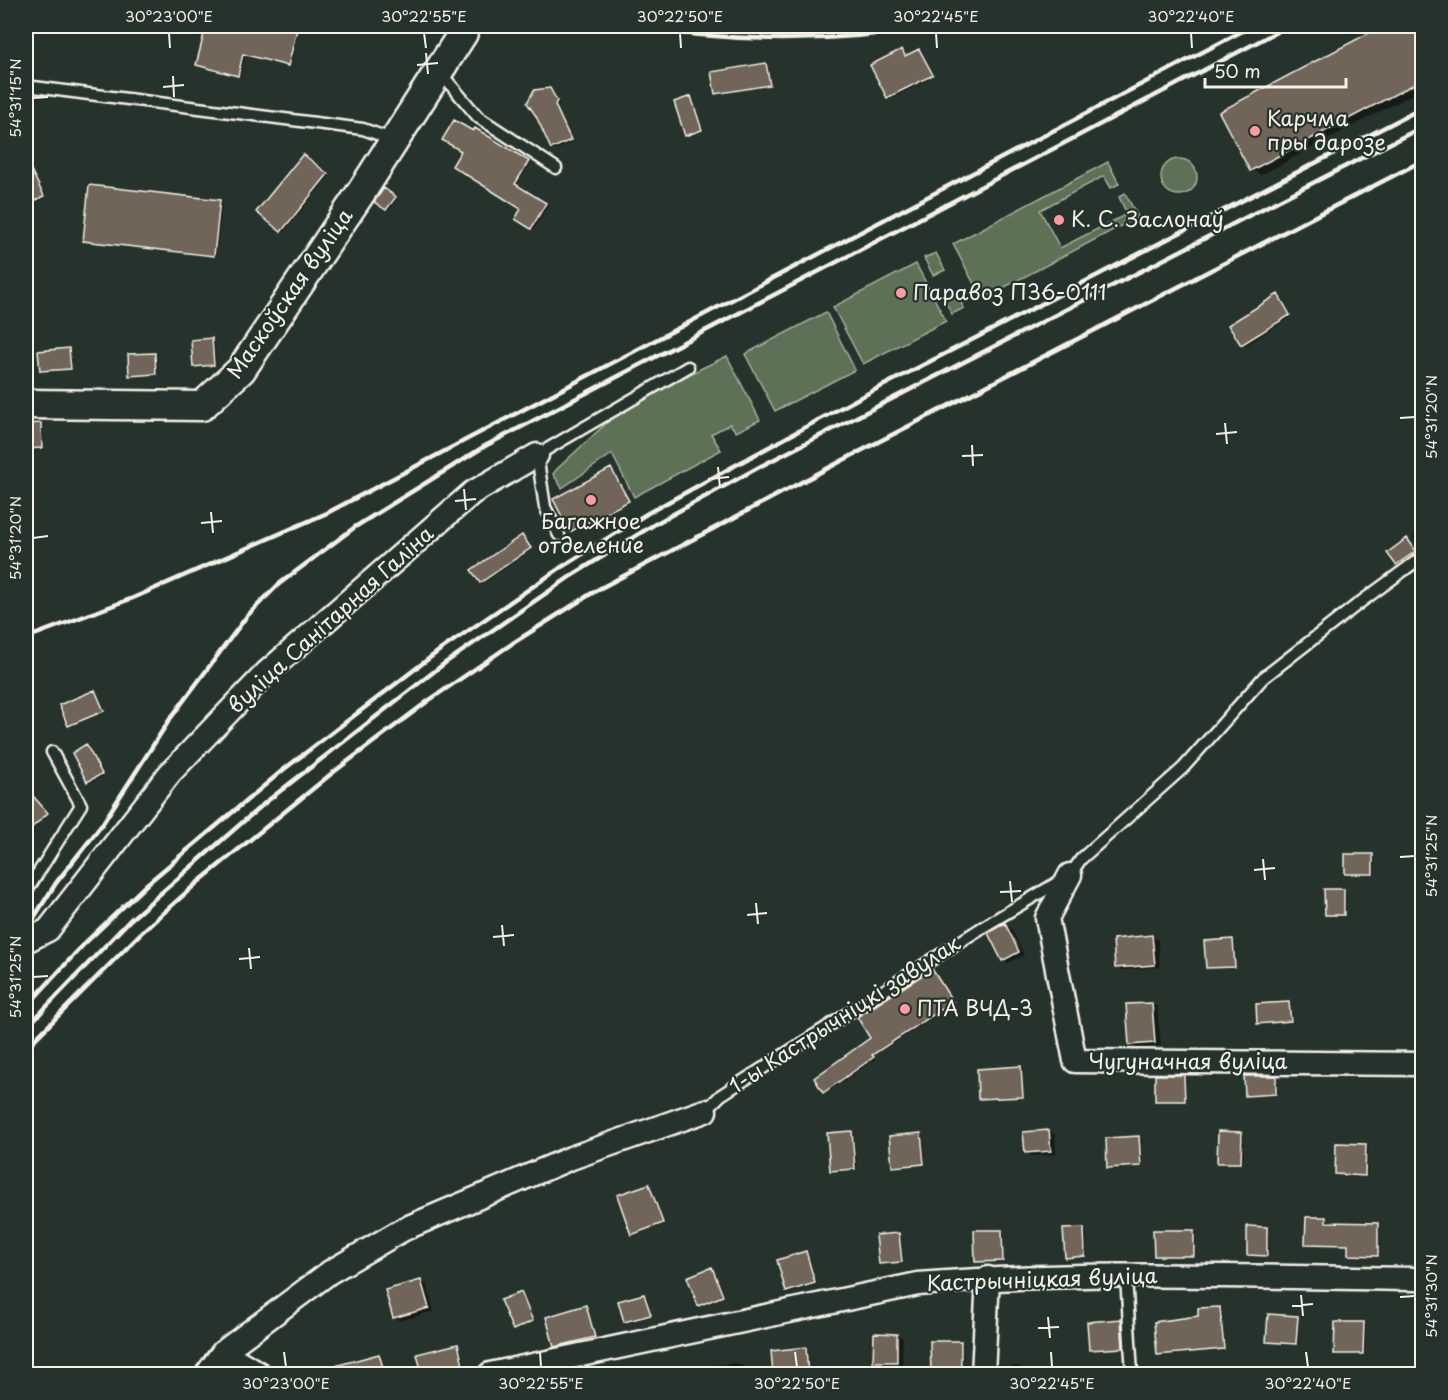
<svg xmlns="http://www.w3.org/2000/svg" width="1448" height="1400" viewBox="0 0 1448 1400" font-family="'Playpen Sans',sans-serif">
  <style>
    .green { fill: #5b7155; stroke: #a8b19e; stroke-width: 1.5 }
    .shadow { fill: #0007 }
    .building { fill: #6f6558; stroke: #f4f1e8; stroke-width: 1.5 }
    .lines { fill: none; stroke-linecap: round; stroke-linejoin: round }
    .service-casing { stroke: #f4f1e8; stroke-width: 15 }
    .minor-casing { stroke: #f4f1e8; stroke-width: 27 }
    .tertiary-casing { stroke: #f4f1e8; stroke-width: 33 }
    .service { stroke: #26332d; stroke-width: 10 }
    .minor { stroke: #26332d; stroke-width: 22 }
    .tertiary { stroke: #26332d; stroke-width: 28 }
    .rail { stroke: #f4f1e8; stroke-width: 4.5 }
    .ticks { fill: none; stroke: #f4f1e8; stroke-width: 2 }
    .poi-dot { fill: #ff9aa2; stroke: #26332d; stroke-width: 2 }
    .labels { text-anchor: middle; stroke-width: 4.5; stroke-linejoin: round; paint-order: stroke }
    .poi-label { font-size: 21px; fill: #f4f1e8; stroke: #26332d; text-anchor: start }
    .street-label { font-size: 21px; fill: #f4f1e8; stroke: #26332d }
    .neatline { fill: none; stroke: #f4f1e8; stroke-width: 2 }
    .ticks-label { font-size: 15px; text-anchor: middle; fill: #f4f1e8 }
  </style>
  <rect width="100%" height="100%" fill="#26332d"/>
  <filter id="ink" filterUnits="userSpaceOnUse"><feTurbulence type="fractalNoise" baseFrequency=".0167" numOctaves="2"/><feDisplacementMap in="SourceGraphic" scale="12" xChannelSelector="R" yChannelSelector="G"/><feConvolveMatrix kernelMatrix="1 2 1 2 8 2 1 2 1" color-interpolation-filters="sRGB"/></filter>
  <g filter="url(#ink)">
    <path class="green" d="M1161 177a18 18 0 1 1 36 0a18 18 0 1 1-36 0Z
      M1108 162 1119 184 1111 188 1104 176 1040 210 1060 248 1127 214 1119 197 1125 193 1138 217 982 299 953 244Z
      M936 253 945 270 933 275 924 258Z
      M916 264 946 321 863 364 833 307Z
      M955 291 964 308 952 314 943 297Z
      M826 312 855 370 775 411 745 354Z
      M727 356 760 420 736 432 730 424 711 434 721 450 634 497 612 454 562 488 553 474 557 469 626 405Z"/>
    <path class="shadow" d="M26 26H34L27 59 26 58Z
      M208 26H300L290 66 246 54 240 76 198 65Z
      M1385 26H1422V89L1261 175 1252 170 1221 112Z
      M901 51 906 57 919 51 921 52 935 76 891 99 872 66Z
      M766 64 768 66 771 83 716 93Z
      M550 90 559 103 557 107 573 142 555 150 552 148Z
      M691 98 693 99 704 131 688 136 686 135Z
      M475 130 530 164 516 186 548 205 534 229 517 219 523 208 473 133Z
      M306 157 329 176 284 232 258 212Z
      M34 178 46 198 26 208V183Z
      M384 190 397 199 389 210 376 202Z
      M220 202 222 203 216 256 84 241Z
      M1278 296 1292 316 1245 346 1242 344Z
      M212 339 214 341 216 365 195 366 193 341Z
      M69 349 71 351 73 369 41 370Z
      M155 354 157 356 158 374 131 375Z
      M40 425 43 426 44 449 27 450 26 426Z
      M611 469 630 502 574 532 571 531Z
      M1422 530V548L1413 537Z
      M522 537 532 549 483 583 481 582Z
      M1409 541 1417 552 1399 565 1397 564Z
      M94 691 105 712 72 726 69 725Z
      M86 746 104 776 90 782 88 781Z
      M26 790 49 814 26 836Z
      M1373 856 1375 857V875L1346 873Z
      M1344 891 1346 892V915L1326 914Z
      M1005 924 1011 928 1024 955 1008 963 1003 960Z
      M1152 937 1158 940 1160 967 1122 970 1117 967Z
      M1233 940 1235 942 1236 967H1208Z
      M932 970 955 1004 873 1056 875 1059 826 1093 824 1092Z
      M1289 1003 1291 1004 1293 1022 1259 1023Z
      M1152 1004 1157 1007 1161 1046 1137 1048 1131 1044Z
      M1021 1068 1023 1069 1024 1098H980Z
      M1184 1077 1186 1078V1101L1157 1100Z
      M1275 1078 1277 1079 1278 1095H1246Z
      M1049 1131 1055 1135 1056 1154 1032 1156 1026 1153Z
      M851 1132 854 1134 857 1170 834 1172 832 1170Z
      M1242 1133 1244 1135 1243 1164 1219 1162Z
      M921 1135 923 1136 925 1165 893 1166Z
      M1139 1138 1141 1139 1143 1167H1109Z
      M1366 1146 1368 1147 1367 1176 1336 1174Z
      M649 1185 651 1187 664 1224 635 1235 632 1234Z
      M1307 1218H1326L1328 1220V1223L1378 1224 1380 1226 1379 1256H1352L1349 1254V1245H1309L1307 1244Z
      M1249 1228 1269 1229V1256L1248 1254Z
      M1083 1229 1086 1231 1087 1257 1069 1258 1066 1257Z
      M1001 1231 1004 1232V1262L976 1261Z
      M1193 1232 1196 1233V1256L1155 1255Z
      M899 1234 901 1236 903 1262 880 1263Z
      M805 1253 808 1254 817 1284 790 1293 788 1291Z
      M712 1269 714 1270 725 1297 702 1306 700 1305Z
      M421 1282 427 1285 434 1311 400 1321 395 1317Z
      M521 1293 523 1295 535 1322 516 1330 514 1328Z
      M644 1296 647 1297 652 1316 628 1323 626 1321Z
      M586 1307 588 1308 597 1338 558 1347 555 1346Z
      M1220 1308 1222 1309 1225 1350 1159 1354 1200 1317Z
      M1297 1317 1299 1318 1298 1344 1268 1342Z
      M1121 1321 1123 1322 1125 1348 1091 1349Z
      M1364 1324 1366 1325 1365 1355 1336 1353Z
      M897 1335 903 1338 902 1364H881L875 1361Z
      M960 1342 963 1343V1374H932V1343Z
      M458 1346 460 1347 467 1374H423L419 1355Z
      M805 1349 808 1350 810 1374H775L773 1353Z
      M379 1355 381 1357 386 1374H332L330 1369Z
      M736 1363 742 1366 743 1374H690L689 1369Z
      M1019 1366 1021 1367 1022 1374H997L998 1368Z"/>
    <path class="building" d="M206 26H298L288 66 243 54 238 76 196 65Z
      M1382 26H1422V80L1250 171 1219 112Z
      M902 49 905 56 919 49 933 75 887 98 870 65Z
      M766 63 770 85 715 94 711 72Z
      M550 88 557 101 555 105 571 140 551 149 536 116 527 103 534 90Z
      M691 96 702 130 685 136 674 102Z
      M454 120 473 131 475 128 529 161 515 184 546 203 531 229 515 219 521 209 452 166 461 151 442 140Z
      M303 154 328 174 281 232 256 212Z
      M26 160 44 196 26 206Z
      M89 185 220 200 214 256 83 241Z
      M384 188 396 197 386 210 374 202Z
      M1278 294 1290 315 1241 345 1228 325Z
      M212 338 214 365 193 367 191 340Z
      M69 348 71 369 40 371 38 351Z
      M155 353 156 374 129 376 128 354Z
      M41 423 42 448 26 449V424Z
      M611 468 629 501 570 532 553 499Z
      M522 535 531 548 480 583 471 570Z
      M1407 538 1416 551 1396 565 1387 553Z
      M95 690 104 711 68 726 59 705Z
      M86 744 102 774 87 782 72 753Z
      M26 788 48 813 26 833Z
      M1345 854H1373V874H1345Z
      M1324 889H1344V915H1325Z
      M1005 923 1019 952 1002 961 988 933Z
      M1152 935 1155 965 1115 968 1113 939Z
      M1233 939 1235 967 1206 968 1204 941Z
      M932 969 953 1002 872 1055 874 1057 823 1093 814 1078 870 1038 857 1017Z
      M1289 1002 1291 1021 1257 1024 1256 1004Z
      M1152 1003 1155 1043 1129 1045 1126 1004Z
      M1021 1066 1023 1097 978 1099 977 1069Z
      M1155 1075H1184L1185 1101H1155Z
      M1244 1076H1276V1094L1245 1096Z
      M1049 1130 1051 1151 1025 1153 1023 1132Z
      M852 1131 855 1169 830 1171 827 1133Z
      M1218 1131 1242 1132 1241 1163H1217Z
      M921 1133 924 1164 892 1167 889 1136Z
      M1139 1136 1141 1166 1107 1168 1106 1138Z
      M1336 1143 1366 1144 1365 1176 1335 1174Z
      M649 1184 663 1223 631 1235 617 1195Z
      M1306 1217H1326V1222L1378 1223V1256L1348 1255V1245L1305 1244Z
      M1247 1226 1267 1227V1256L1247 1255Z
      M1084 1228 1085 1256 1065 1258 1063 1229Z
      M974 1230H1002L1003 1261 975 1262Z
      M1153 1230H1194V1256H1154Z
      M899 1233 902 1262 879 1264 876 1235Z
      M806 1251 815 1283 786 1292 777 1260Z
      M712 1267 723 1296 698 1306 687 1277Z
      M421 1280 429 1308 393 1318 385 1290Z
      M521 1292 533 1321 513 1330 500 1300Z
      M644 1294 651 1315 624 1322 618 1301Z
      M586 1305 595 1337 554 1347 546 1317Z
      M1220 1307 1224 1349 1157 1355 1154 1322 1198 1316V1308Z
      M1268 1314 1298 1316 1296 1344 1266 1342Z
      M1121 1319 1123 1348 1089 1350 1087 1322Z
      M1335 1322H1364L1363 1354H1334Z
      M874 1333 897 1334V1362H873Z
      M930 1341H961V1374H931Z
      M458 1344 465 1374H422L417 1354Z
      M806 1347 808 1374H773L771 1351Z
      M379 1354 385 1374H321L320 1370Z"/>
    <g class="lines">
      <defs>
        <path id="service" d="M439 71 478 117 556 168
          M26 86 363 129 394 140
          M559 535 545 507 537 455 688 367
          M26 892 81 805 52 752
          M705 1111 721 1095 983 927 1070 875 1081 859 1183 768 1263 678 1358 604 1422 557
          M1126 1276 1132 1374"/>
        <path id="minor" d="M1070 875 1047 918 1075 1061 1422 1064
          M26 941 48 930 170 773 266 673 472 493 537 455
          M223 1352 260 1374
          M207 1374 223 1352 330 1272 404 1229 571 1158 705 1111
          M490 1374 918 1284C1085 1270 1254 1277 1422 1279
          M983 1374 988 1278"/>
        <path id="tertiary" d="M26 404 202 406 241 370 362 191 463 33 464 26"/>
      </defs>
      <use href="#service" class="service-casing"/>
      <use href="#minor" class="minor-casing"/>
      <use href="#tertiary" class="tertiary-casing"/>
      <use href="#service" class="service"/>
      <use href="#minor" class="minor"/>
      <use href="#tertiary" class="tertiary"/>
      <path class="rail" d="M632 26C732 43 835 43 935 26
        M26 638 133 598 327 513 1252 26
        M26 930 56 883 101 826 170 719 247 616 279 584 355 527 485 446 1288 26
        M26 1007 85 943 148 883 283 770 440 650 560 568 648 513 857 399 1422 108
        M26 1028 130 920 266 802 445 663 571 576 655 524 763 465 1422 127
        M26 1048 142 932 197 883 331 774 428 701 513 643 597 590 851 456 1422 161"/>
    </g>
  </g>
  <path class="ticks" d="M169 33 170 48M424 33 426 48M680 33 681 48M936 33 937 48M1191 33 1192 48M426 53 428 74M417 65 438 63M173 76 174 97M163 87 184 85M33 98 48 97M1400 418 1415 417M1225 423 1227 444M1216 434 1237 432M972 445 973 466M962 456 983 455M718 467 720 488M708 479 729 477M464 489 466 510M455 501 476 499M211 512 213 533M201 523 222 521M33 538 48 536M1400 857 1415 856M1263 859 1265 880M1254 870 1275 868M1010 881 1012 902M1000 892 1021 891M756 903 758 924M747 915 767 913M502 925 504 946M493 937 514 935M249 948 251 969M239 959 260 957M33 977 48 976M1301 1295 1303 1316M1400 1297 1415 1296M1292 1306 1313 1304M1048 1317 1050 1338M1038 1328 1059 1327M284 1352 286 1367M540 1352 541 1367M795 1352 797 1367M1051 1352 1052 1367M1306 1352 1308 1367"/>
  <g class="poi-dot">
    <circle cx="1255" cy="131" r="6"/>
    <circle cx="1059" cy="220" r="6"/>
    <circle cx="901" cy="293" r="6"/>
    <circle cx="591" cy="500" r="6"/>
    <circle cx="905" cy="1009" r="6"/>
  </g>
  <g class="labels">
    <g class="poi-label">
      <text x="1267" y="126">Карчма<tspan x="1267" dy="24">пры дарозе</tspan></text>
      <text x="1071" y="227">К. С. Заслонаў</text>
      <text x="913" y="300">Паравоз П36-0111</text>
      <text x="591" y="529" text-anchor="middle">Багажное<tspan x="591" dy="24">отделение</tspan></text>
      <text x="917" y="1016">ПТА ВЧД-3</text>
    </g>
    <g class="street-label">
      <text transform="translate(290 294) rotate(-55)" y="7">Маскоўская вуліца</text>
      <text transform="translate(331 620) rotate(-42)" y="7">вуліца Санітарная Галіна</text>
      <text transform="translate(845 1015) rotate(-33)" y="7">1-ы Кастрычніцкі завулак</text>
      <text x="1188" y="1069">Чугуначная вуліца</text>
      <text transform="translate(1042 1280) rotate(-2)" y="7">Кастрычніцкая вуліца</text>
    </g>
  </g>
  <rect width="1448" height="1400" fill="none" stroke="#26332d" stroke-width="66"/>
  <path d="M1205 78v9h141v-9" fill="none" stroke="#f4f1e8" stroke-width="3"/>
  <text x="1214" y="78" font-size="18" fill="#f4f1e8" stroke="#26332d" stroke-width="4.5" paint-order="stroke">50 m</text>
  <rect x="33" y="33" width="1382" height="1334" class="neatline"/>
  <g class="ticks-label">
    <text x="169" y="22">30°23'00"E</text>
    <text x="424" y="22">30°22'55"E</text>
    <text x="680" y="22">30°22'50"E</text>
    <text x="936" y="22">30°22'45"E</text>
    <text x="1191" y="22">30°22'40"E</text>
    <text transform="translate(16 98) rotate(-90)" y="5">54°31'15"N</text>
    <text transform="translate(1432 417) rotate(-90)" y="5">54°31'20"N</text>
    <text transform="translate(16 538) rotate(-90)" y="5">54°31'20"N</text>
    <text transform="translate(1432 856) rotate(-90)" y="5">54°31'25"N</text>
    <text transform="translate(16 977) rotate(-90)" y="5">54°31'25"N</text>
    <text transform="translate(1432 1296) rotate(-90)" y="5">54°31'30"N</text>
    <text x="286" y="1389">30°23'00"E</text>
    <text x="541" y="1389">30°22'55"E</text>
    <text x="797" y="1389">30°22'50"E</text>
    <text x="1052" y="1389">30°22'45"E</text>
    <text x="1308" y="1389">30°22'40"E</text>
  </g>
</svg>
